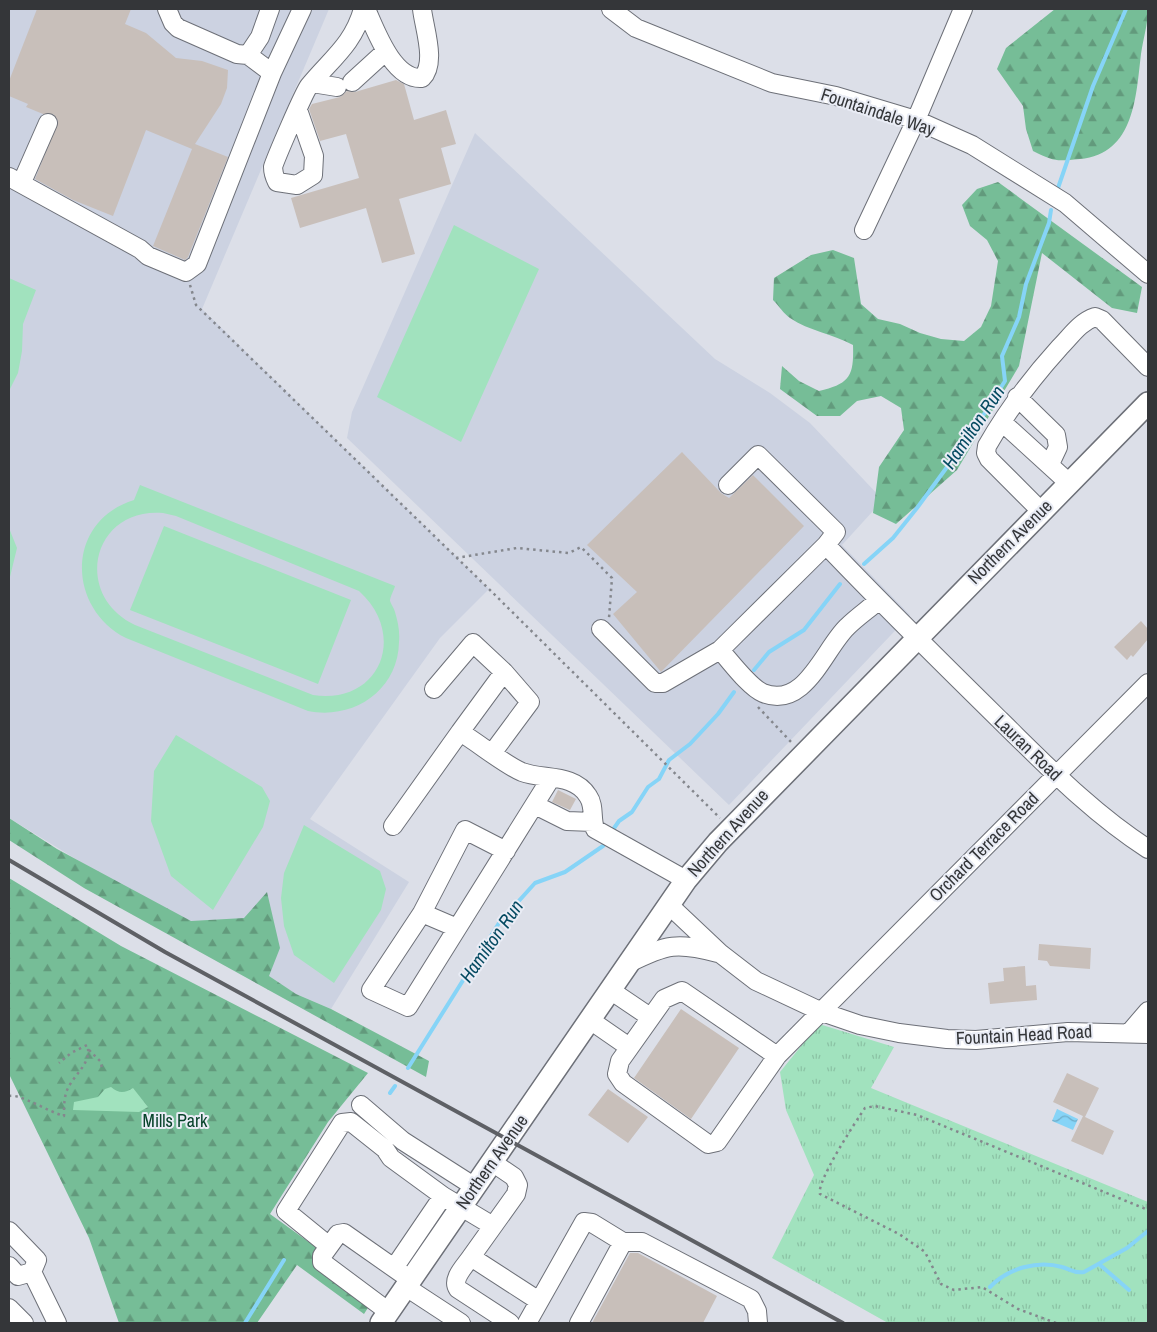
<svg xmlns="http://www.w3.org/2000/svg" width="1157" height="1332" viewBox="0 0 1157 1332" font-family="'Archivo Narrow',sans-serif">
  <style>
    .built { fill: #ccd2e1 }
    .grass { fill: url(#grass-tufts) }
    .forest { fill: url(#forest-firs) }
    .park { fill: #a1e2be; fill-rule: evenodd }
    .water { fill: url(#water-waves) }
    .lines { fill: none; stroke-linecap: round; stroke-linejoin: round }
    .stream { stroke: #86d4f7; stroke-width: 4 }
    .building { fill: #c8bfba }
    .minor-casing { stroke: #6d7078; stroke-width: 20 }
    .major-casing { stroke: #6d7078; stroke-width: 24 }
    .path { stroke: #84878d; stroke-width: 2.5; stroke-dasharray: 2.5 4; stroke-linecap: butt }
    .minor { stroke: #fff; stroke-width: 18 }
    .major { stroke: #fff; stroke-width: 21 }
    .rail { stroke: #5e6065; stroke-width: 4 }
    .labels { text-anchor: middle; stroke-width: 4; stroke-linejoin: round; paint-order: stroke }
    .street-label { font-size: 18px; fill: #343639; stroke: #e9ecf5 }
    .park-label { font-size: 18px; fill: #07432a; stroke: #e9ecf5 }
    .water-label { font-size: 19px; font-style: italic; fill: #054a61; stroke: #e9ecf5 }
  </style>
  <defs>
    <pattern id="grass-tufts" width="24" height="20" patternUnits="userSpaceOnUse" patternTransform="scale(1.25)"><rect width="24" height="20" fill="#a1e2be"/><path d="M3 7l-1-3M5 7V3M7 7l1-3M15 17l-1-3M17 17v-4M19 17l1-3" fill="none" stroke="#8bc2a4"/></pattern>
    <pattern id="forest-firs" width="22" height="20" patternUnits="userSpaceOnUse" patternTransform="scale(1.25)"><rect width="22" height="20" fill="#76bd97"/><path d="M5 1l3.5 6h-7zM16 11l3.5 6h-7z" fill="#629a7c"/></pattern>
    <pattern id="water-waves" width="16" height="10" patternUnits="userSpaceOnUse" patternTransform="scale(1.25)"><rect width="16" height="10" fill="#86d4f7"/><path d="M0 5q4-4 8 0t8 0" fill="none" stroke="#6eadc9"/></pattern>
  </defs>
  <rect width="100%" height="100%" fill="#dcdfe8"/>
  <path class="built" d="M9 9H329L202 309 489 589 440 638 310 819 409 882 331 1009 296 994 9 818Z
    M475 133 715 359 770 393 810 423 883 500 842 545 910 615 729 805 347 438 352 412Z"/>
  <path class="grass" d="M819 1024 894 1047 871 1088 1148 1202V1323H888L772 1258 814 1175 786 1110 780 1072Z"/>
  <path class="forest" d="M1055 9H1148C1148 24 1143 39 1141 54 1136 95 1135 154 1080 159 1056 161 1055 162 1033 151L1026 129 1023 106 997 69 1006 48Z
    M998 182 1142 287 1137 313 1112 308 1042 253 1019 366 957 470 896 524 873 513 879 467 904 430 901 408 881 396 857 401 840 416H817L780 389 782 366 799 381 819 391C850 384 854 376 853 345 833 334 809 331 790 318 784 314 779 306 773 300L774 278 811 255 833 250 854 258 861 304 878 319 900 324 920 333 941 339 964 341 981 327 991 306 998 261 987 240 970 226 962 205 977 189Z
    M9 818 57 849 191 921 244 918 267 892 280 948 269 976 296 994 331 1009 429 1061 426 1077 84 888 9 840Z
    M9 878 121 946 368 1073 328 1122 270 1214 378 1292 364 1314 297 1265 257 1323H119L89 1238 9 1074Z"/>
  <path class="park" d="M454 225 539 269 461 442 377 397Z
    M9 278 36 290 23 324 22 351 18 373 9 391Z
    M140 485 395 586C394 590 390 597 390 601 391 604 394 608 395 612 398 622 400 632 399 642 398 691 353 720 308 711L126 638C66 607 66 521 134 500ZM163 513 176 516 359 591C408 635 380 705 313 695L135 625C72 595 92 507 163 513Z
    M164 526 351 600 318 684 130 610Z
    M9 528 17 548 9 581Z
    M176 735 262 787 270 801 263 827 213 910 171 876 151 821 154 771Z
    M304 825 380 871 386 889 381 910 334 983 294 955 284 926 281 898 284 873Z
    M111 1087C119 1094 125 1093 133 1088L148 1107 139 1112 73 1110 74 1102 98 1097 105 1089Z"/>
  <path class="water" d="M1057 1109 1078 1119 1073 1130 1052 1121Z"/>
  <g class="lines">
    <path class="stream" d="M1058 188 1093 86 1126 9
      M864 564 893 538 917 508 972 433 1005 381 1002 356 1019 317 1026 284 1049 223 1051 210
      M754 670 769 652 804 630 840 584
      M612 831 619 821 632 812 648 787 659 779 669 760 690 744 718 714 734 692
      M408 1068 499 923 535 883 565 872 603 846
      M390 1093 395 1086
      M1099 1264 1129 1290
      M990 1287C1008 1268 1038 1260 1062 1267 1070 1269 1075 1274 1084 1272L1127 1248 1148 1231
      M245 1323 284 1260"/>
  </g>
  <path class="building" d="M37 9H131L125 24 146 33 176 58 202 61 228 70 227 88 221 104 195 144 228 157 188 257 185 260 153 246 192 149 146 130 113 216 73 200 35 179 58 121 53 114H43L26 107 28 104 9 96V81Z
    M396 80 404 84 414 120 446 110 456 144 441 148 451 184 399 199 415 254 382 263 366 208 300 228 291 198 359 178 346 134 320 141 309 109 312 104 340 97 347 91 355 92Z
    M682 452 721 493 729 498 753 475 804 526 661 672 613 614 637 592 587 545Z
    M1141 621 1148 629V639L1133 657 1131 655 1127 660 1114 647Z
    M558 790 576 799 570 810 552 802Z
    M1039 944 1091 948 1090 969 1050 966 1047 961 1038 960Z
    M1025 966 1026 986 1036 985 1037 1000 990 1004 988 983 1004 981 1003 968Z
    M681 1009 739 1048 691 1119 634 1078Z
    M1067 1073 1099 1088 1085 1117 1053 1102Z
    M608 1089 648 1117 628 1143 588 1115Z
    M1083 1116 1114 1131 1103 1155 1071 1141Z
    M630 1253H638L717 1296 703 1323H592Z"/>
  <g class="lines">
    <defs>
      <path id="minor" d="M167 9 173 23 178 28 237 54 248 55 260 37 270 9
        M366 9C376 31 393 80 422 78 437 63 424 28 422 9
        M611 9 636 28 772 83 836 96 916 120 972 145 1065 203 1148 274
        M248 55 272 73
        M352 82 386 51
        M312 83 337 87
        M298 110 314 156 313 175 297 185 277 182C275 178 273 172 273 167 275 160 304 92 309 86 331 59 353 45 363 9
        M9 177 140 249 148 256 186 272 197 264 272 73 302 9
        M22 182 48 123
        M864 230 916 120 963 9
        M1017 397 1056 435 1058 447 1050 464
        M1002 422 1069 483
        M728 485 758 455 836 532 826 545
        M1041 511 989 459 986 453 987 446C1008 409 1032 378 1060 347 1071 336 1080 322 1095 317L1102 320 1148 367
        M879 600C869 609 857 617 847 627 824 649 805 710 763 693 749 687 731 662 720 650L826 545C883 605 941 662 1000 720 1047 766 1092 813 1148 849
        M601 629 655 683H663L720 650
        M434 689 473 643 504 672 460 732
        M493 752 530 702 504 672
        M535 805 567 821 593 822
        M393 826 460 732C477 742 505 765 522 772 543 780 574 773 588 796 595 806 591 818 595 829L686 880
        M506 851 465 830 422 913 371 990 408 1007 551 778
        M669 905 721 954 756 981 822 1012 860 1025 899 1033 947 1039 976 1040 1068 1032 1148 1034
        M422 913 457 928
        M629 963C667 944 677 942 718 953
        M610 990 650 1017
        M590 1020 629 1047
        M1130 1032 1148 1011
        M777 1056 682 991 664 999 620 1061 617 1074 623 1083 708 1144 717 1142 777 1056 1148 683
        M361 1105 403 1141 475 1187
        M9 1231 37 1260 32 1272
        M329 1246 286 1211 342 1123 351 1122 385 1149 391 1158 443 1196 493 1226
        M471 1257 516 1194 518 1185 514 1177 492 1162
        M9 1266 18 1276 32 1272
        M394 1268 443 1196
        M32 1272 57 1323
        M406 1287 461 1323
        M9 1308 24 1323
        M389 1312 322 1262V1256L338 1234 344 1233 411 1280
        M510 1323 458 1289C451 1279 465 1266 471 1257L539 1301
        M527 1323 584 1222 592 1223 623 1242
        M579 1323 623 1242H642L751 1299 757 1311 758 1323"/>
      <path id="major" d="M381 1323 686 880 718 842 1148 403"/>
    </defs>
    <use href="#minor" class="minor-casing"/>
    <use href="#major" class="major-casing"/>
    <path class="path" d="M190 285 196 305 489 589 720 818
      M456 558 517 548 569 553 581 547 612 578 609 618
      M758 707 792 743
      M89 1050 101 1062 102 1070
      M9 1096C19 1093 49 1112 64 1116 64 1106 64 1096 68 1088 75 1074 93 1061 87 1045L71 1053 59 1063
      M1056 1323 1018 1309 982 1287 954 1290 941 1284 925 1252 918 1247 899 1234 820 1194C816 1182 856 1121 865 1108L875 1106 917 1115 1148 1210"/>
    <use href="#minor" class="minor"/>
    <use href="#major" class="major"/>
    <path class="rail" d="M9 860 165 952 843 1323"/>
  </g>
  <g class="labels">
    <g class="street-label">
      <text transform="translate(878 112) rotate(18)" y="6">Fountaindale Way</text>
      <text transform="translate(1010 542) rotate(-45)" y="6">Northern Avenue</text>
      <text transform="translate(1028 748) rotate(44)" y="6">Lauran Road</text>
      <text transform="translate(728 833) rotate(-48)" y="6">Northern Avenue</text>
      <text transform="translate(984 847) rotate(-45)" y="6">Orchard Terrace Road</text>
      <text transform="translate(1024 1035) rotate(-3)" y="6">Fountain Head Road</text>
      <text transform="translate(492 1162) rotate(-55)" y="6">Northern Avenue</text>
    </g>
    <g class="park-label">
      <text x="175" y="1127">Mills Park</text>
    </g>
    <g class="water-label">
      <text transform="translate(973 427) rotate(-56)" y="7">Hamilton Run</text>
      <text transform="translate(491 941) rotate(-55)" y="7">Hamilton Run</text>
    </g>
  </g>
  <rect width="1157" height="1332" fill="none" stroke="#343639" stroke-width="20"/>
</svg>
